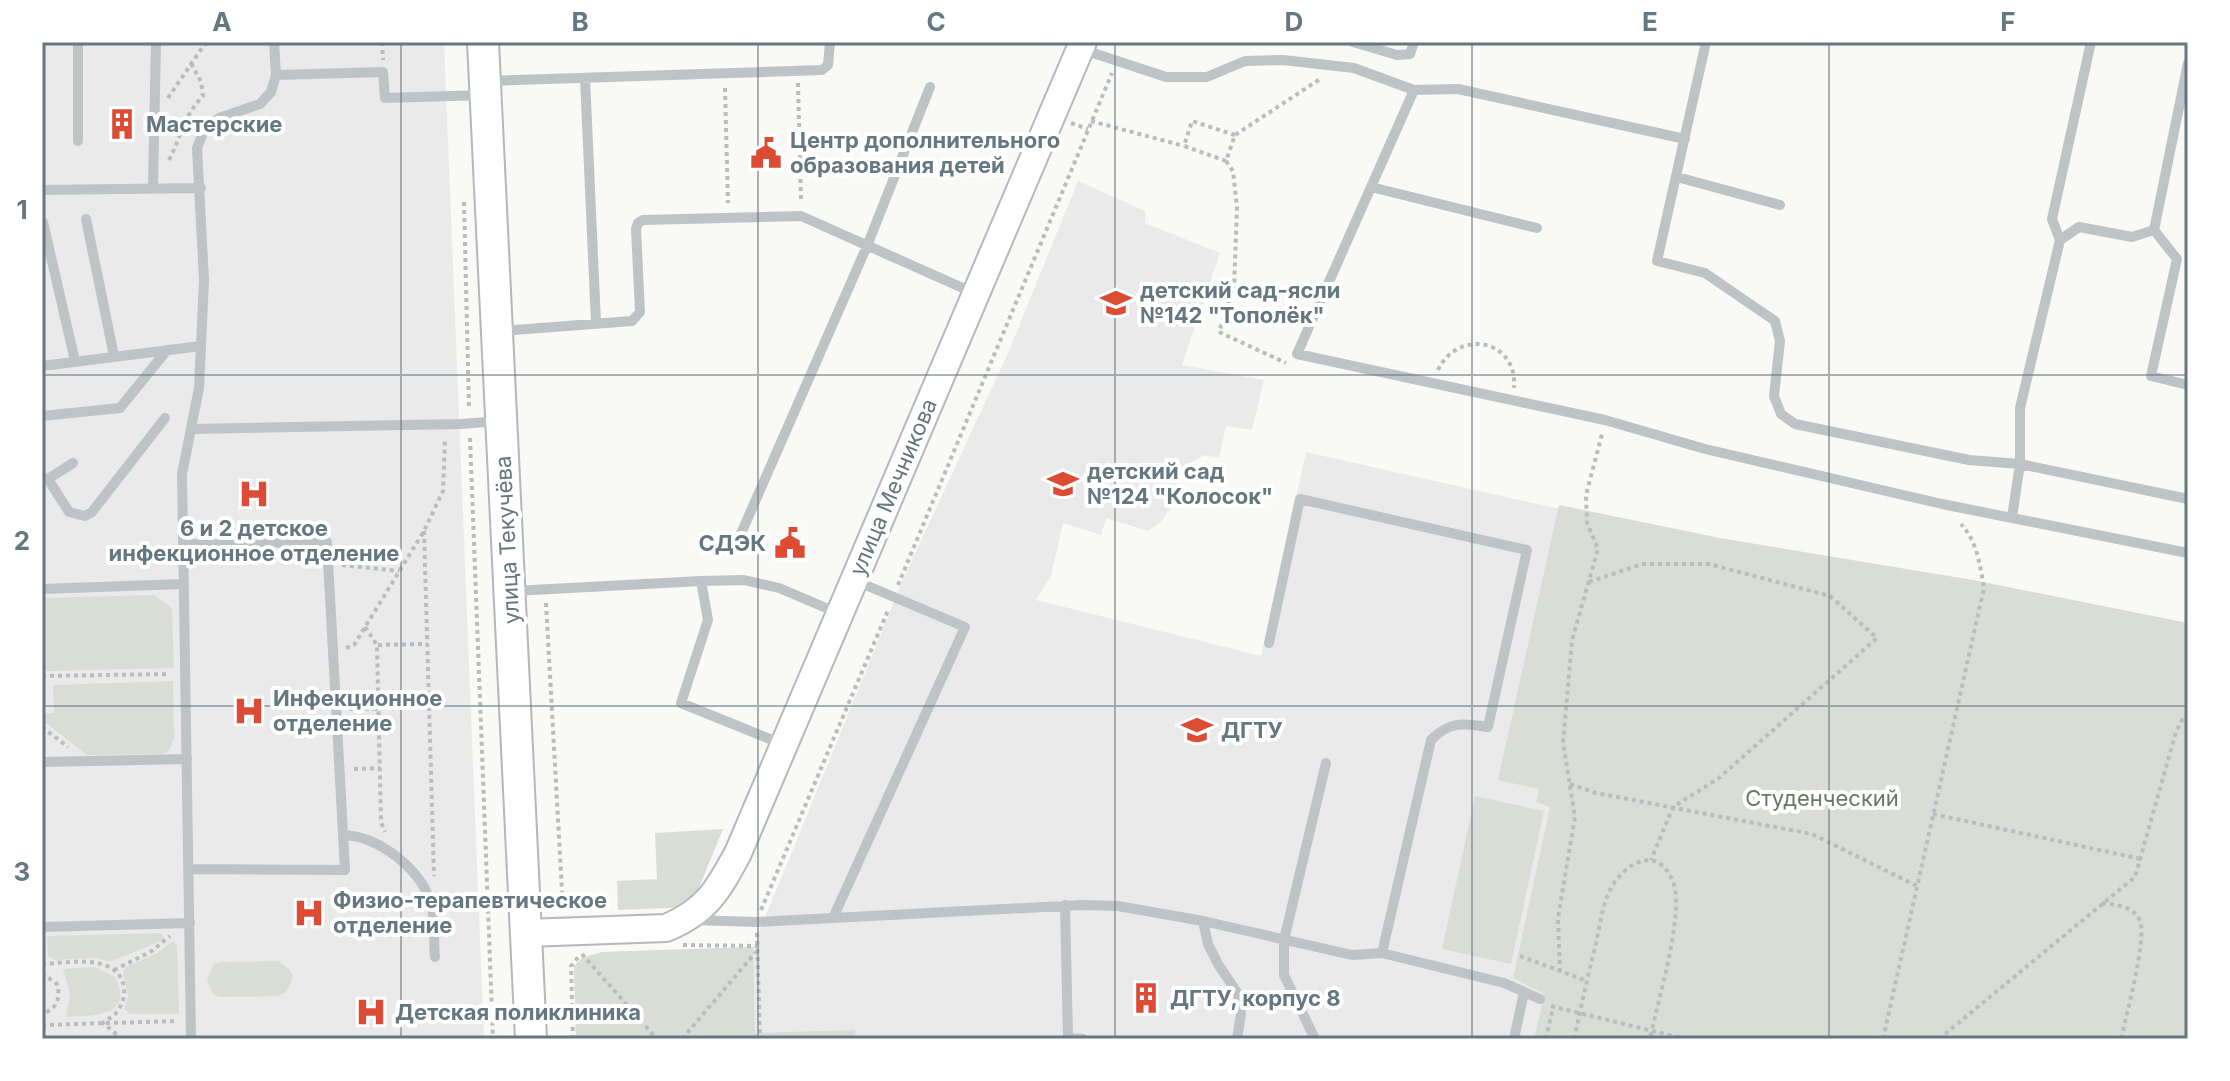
<svg xmlns="http://www.w3.org/2000/svg" width="2230" height="1081" viewBox="0 0 2230 1081" font-family="Inter,sans-serif">
  <style>
    .built { fill: #eaeaea }
    .green { fill: #d9ddd6 }
    .lines { fill: none; stroke-linecap: round; stroke-linejoin: round }
    .secondary-casing { stroke: #b3b9bd; stroke-width: 30 }
    .primary-casing { stroke: #b2b8bb; stroke-width: 34 }
    .path { stroke: #b9bdbf; stroke-width: 4; stroke-dasharray: 4 4; stroke-linecap: butt }
    .lane { stroke: #bec3c6; stroke-width: 10 }
    .secondary { stroke: #fff; stroke-width: 26 }
    .primary { stroke: #fff; stroke-width: 30 }
    .grid { fill: none; stroke: #657780; stroke-width: 2; stroke-opacity: 0.55 }
    .labels { text-anchor: middle; stroke-width: 8; stroke-linejoin: round; paint-order: stroke }
    .poi-label { font-size: 22px; font-weight: bold; fill: #657780; stroke: #fff; text-anchor: start }
    .street-label { font-size: 22px; fill: #657780; stroke: #fff }
    .park-label { font-size: 22px; fill: #697864; stroke: #fff }
    .neatline { fill: none; stroke: #657780; stroke-width: 3 }
    .grid-label { font-size: 26px; text-anchor: middle; font-weight: bold; fill: #657780 }
  </style>
  <rect width="100%" height="100%" fill="#f9f9f6"/>
  <path class="built" d="M42 42H444L484 1039H42Z
    M1078 181 1145 211V223L1220 253 1182 365 1264 380 1252 430 1226 426 1219 458 1204 455 1181 468 1176 501 1160 523 1148 531 1106 518 1101 535 1063 523 1051 576 1036 600 1261 656 1306 452 1600 518 1536 802 1582 815 1534 1039H576L574 966 582 958 602 952 753 947 905 575 1008 353Z"/>
  <path class="green" d="M1559 505 1720 538 1973 580 2188 623V1039H1534L1544 994 1513 978 1550 807 1536 802 1539 789 1498 780Z
    M154 595 172 608 174 668 49 671 42 669V598Z
    M173 681 174 739 168 752 161 754 87 755 42 720V713H54L53 685Z
    M1475 796 1544 811 1511 964 1442 949Z
    M723 829 691 907 618 910 617 881 657 879 655 833Z
    M161 933 164 938 161 941 110 962 96 958 54 960 48 956 47 936Z
    M173 941 177 945 179 1014H130L124 1009 128 996 123 973 126 967 157 953Z
    M753 947 755 1033 855 1030 856 1039H576L574 966 582 958 602 952Z
    M278 961 290 970 293 977 287 991 278 996 220 997 213 994 207 980 213 965 220 962Z
    M95 967 115 977C136 1017 92 1016 66 1017L70 994 63 969Z"/>
  <g class="lines">
    <defs>
      <path id="secondary" d="M526 933 666 928C707 911 718 890 738 853L1083 42"/>
      <path id="primary" d="M483 42 531 1039"/>
    </defs>
    <use href="#secondary" class="secondary-casing"/>
    <use href="#primary" class="primary-casing"/>
    <path class="path" d="M382 42 383 60
      M798 83 801 202
      M725 88 728 203
      M168 98 204 45 209 42
      M1091 121 1184 146
      M1071 123 1088 129
      M1235 135 1192 121 1184 146 1226 161 1235 135 1320 79
      M169 160C181 137 184 115 203 96L201 82 191 63
      M1226 161 1233 171 1237 208 1234 287 1219 332 1286 363
      M464 202 469 409
      M1438 370C1458 328 1518 339 1514 388
      M470 438 493 1039
      M424 531 434 876
      M342 565 399 571
      M1589 582 1642 564H1709L1830 596 1877 638 1719 778 1673 807 1651 860
      M898 585 1112 73
      M546 603 563 909
      M365 627 377 645 381 822 385 832
      M378 645 427 644
      M346 648 354 645 424 531 443 491 445 439
      M42 676 170 674
      M349 709H378
      M42 727 68 747
      M354 769 380 768
      M1570 784 1596 793 1812 834 1917 886
      M1933 814 2141 859
      M2102 903C2116 905 2134 906 2140 921 2147 941 2126 1015 2121 1039
      M761 910 889 608
      M757 933 760 1039
      M683 945 757 946
      M582 954 657 1039
      M1520 956 1587 981
      M42 964C67 963 119 952 124 988 125 997 122 1005 117 1012 113 1017 107 1019 103 1023L122 1039
      M114 970 152 951 170 936
      M1560 972 1558 918 1575 817 1563 743 1572 640 1598 549 1587 523 1586 495 1602 434
      M42 973 57 984C61 998 57 1009 42 1014
      M1551 1006 1685 1039
      M42 1025 177 1021
      M573 1039 571 966 580 955
      M682 1039 756 952
      M1546 1039 1553 1007
      M1574 1039C1581 1007 1588 975 1596 943 1600 925 1602 906 1610 890 1624 863 1658 843 1673 882 1685 914 1657 1003 1650 1039
      M1883 1039 1984 588C1980 565 1977 541 1961 524
      M1939 1039 2135 877 2176 732 2182 720 2188 717"/>
    <path class="lane" d="M1353 42 1397 55 1410 54 1414 42
      M1706 42 1657 261 1705 273 1775 321 1780 341 1774 396 1781 414 1795 424 1969 460 2020 464 2012 517
      M2091 42 2052 219 2060 240 2020 408V464L2188 499
      M1081 49 1166 77H1207L1245 61 1283 60 1354 68 1414 90 1458 89 1685 139
      M276 75 383 72 385 98 484 95
      M585 78 596 323
      M487 81 822 70 828 65 830 42
      M1414 90 1297 354 1605 420 1705 449 1942 504 2188 553
      M78 141V42
      M1677 177 1780 205
      M1371 187 1537 228
      M153 188 156 42
      M42 190 201 188
      M86 219 114 356
      M43 222 75 361
      M2154 230 2177 259 2151 376 2188 385
      M2154 230 2188 63
      M2060 240 2079 227 2132 237 2154 230
      M500 331 632 321 640 312 636 229 638 223 643 220 801 216 974 293
      M42 366 201 346
      M42 416 120 408 167 350
      M191 429 461 424 499 421
      M44 478 48 479 73 463
      M48 479 69 512 85 516 92 512 165 418
      M184 544 327 542 345 870 189 869
      M736 545 867 246 930 87
      M701 581 744 580 779 588 838 613
      M42 589 183 584
      M513 591 701 581 708 620 681 703 782 744
      M1269 643 1300 499 1527 550 1488 727C1464 723 1449 721 1431 740L1382 953
      M42 762 187 759
      M343 835C378 836 418 867 430 900 436 915 433 940 435 957
      M1065 905 1068 1038 1083 1039
      M833 918 965 627 856 581
      M691 920 756 922 1082 905 1118 906 1203 921 1352 955 1382 953 1504 983 1540 999
      M1203 921 1208 944 1218 964 1238 994 1241 1014 1237 1039
      M42 927 190 923
      M191 1039 182 474 199 388 204 280 197 148 205 128 219 118 260 104 271 92 276 75 274 42
      M1315 1039 1284 975V940L1326 763
      M1514 1039 1524 992"/>
    <use href="#secondary" class="secondary"/>
    <use href="#primary" class="primary"/>
  </g>
  <path class="grid" d="M401 42V1039M758 42V1039M1115 42V1039M1472 42V1039M1829 42V1039M42 375H2188M42 706H2188"/>
  <defs>
    <symbol id="building-bare" viewBox="-9 -9 18 18"><path d="M-4-6H4V6H1V3H-1V6H-4ZM-2.5-4.3h1.7v1.8h-1.7ZM.8-4.3h1.7v1.8H.8ZM-2.5-1h1.7V.8h-1.7ZM.8-1h1.7V.8H.8Z" fill="#dc4b34" stroke="#fff" stroke-width="2.5" paint-order="stroke"/></symbol>
    <symbol id="civic-bare" viewBox="-9 -9 18 18"><path d="M-.6-6.5H3V-4.5H.6V-3L4-1V1h2V6H-6V1h2V-1L-.6-3ZM-1.2 2.5V6h2.4V2.5Z" fill="#dc4b34" stroke="#fff" stroke-width="2.5" paint-order="stroke"/></symbol>
    <symbol id="school-bare" viewBox="-9 -9 18 18"><path d="M0-5L7-2L0 1L-7-2ZM-4 1L0 2.5L4 1V4Q0 6-4 4Z" fill="#dc4b34" stroke="#fff" stroke-width="2.5" paint-order="stroke"/></symbol>
    <symbol id="hospital-bare" viewBox="-9 -9 18 18"><path d="M-5-5h3v3.5h4V-5h3V5h-3V1.5h-4V5h-3Z" fill="#dc4b34" stroke="#fff" stroke-width="2.5" paint-order="stroke"/></symbol>
    <symbol id="university-bare" viewBox="-9 -9 18 18"><path d="M0-5L7-2L0 1L-7-2ZM-4 1L0 2.5L4 1V4Q0 6-4 4Z" fill="#dc4b34" stroke="#fff" stroke-width="2.5" paint-order="stroke"/></symbol>
  </defs>
  <g fill-rule="evenodd">
    <use href="#building-bare" x="100" y="102" width="44" height="44"/>
    <use href="#civic-bare" x="744" y="131" width="44" height="44"/>
    <use href="#school-bare" x="1094" y="281" width="44" height="44"/>
    <use href="#school-bare" x="1041" y="462" width="44" height="44"/>
    <use href="#hospital-bare" x="232" y="472" width="44" height="44"/>
    <use href="#civic-bare" x="768" y="521" width="44" height="44"/>
    <use href="#hospital-bare" x="227" y="689" width="44" height="44"/>
    <use href="#university-bare" x="1175" y="708" width="44" height="44"/>
    <use href="#hospital-bare" x="287" y="891" width="44" height="44"/>
    <use href="#building-bare" x="1124" y="976" width="44" height="44"/>
    <use href="#hospital-bare" x="349" y="990" width="44" height="44"/>
  </g>
  <g class="labels">
    <g class="poi-label">
      <text x="146" y="132">Мастерские</text>
      <text x="790" y="148">Центр дополнительного<tspan x="790" dy="25">образования детей</tspan></text>
      <text x="1140" y="298">детский сад-ясли<tspan x="1140" dy="25">№142 "Тополёк"</tspan></text>
      <text x="1087" y="479">детский сад<tspan x="1087" dy="25">№124 "Колосок"</tspan></text>
      <text x="254" y="536" text-anchor="middle">6 и 2 детское<tspan x="254" dy="25">инфекционное отделение</tspan></text>
      <text x="766" y="551" text-anchor="end">СДЭК</text>
      <text x="273" y="706">Инфекционное<tspan x="273" dy="25">отделение</tspan></text>
      <text x="1221" y="738">ДГТУ</text>
      <text x="333" y="908">Физио-терапевтическое<tspan x="333" dy="25">отделение</tspan></text>
      <text x="1170" y="1006">ДГТУ, корпус 8</text>
      <text x="395" y="1020">Детская поликлиника</text>
    </g>
    <g class="street-label">
      <text transform="translate(893 487) rotate(-67)" y="8">улица Мечникова</text>
      <text transform="translate(507 540) rotate(-93)" y="8">улица Текучёва</text>
    </g>
    <g class="park-label">
      <text x="1822" y="806">Студенческий</text>
    </g>
  </g>
  <rect width="2230" height="1081" fill="none" stroke="#ffffff" stroke-width="88"/>
  <rect x="44" y="44" width="2142" height="993" class="neatline"/>
  <g class="grid-label">
    <text x="222" y="31">A</text>
    <text x="580" y="31">B</text>
    <text x="936" y="31">C</text>
    <text x="1294" y="31">D</text>
    <text x="1650" y="31">E</text>
    <text x="2008" y="31">F</text>
    <text x="22" y="219">1</text>
    <text x="22" y="550">2</text>
    <text x="22" y="881">3</text>
  </g>
</svg>
